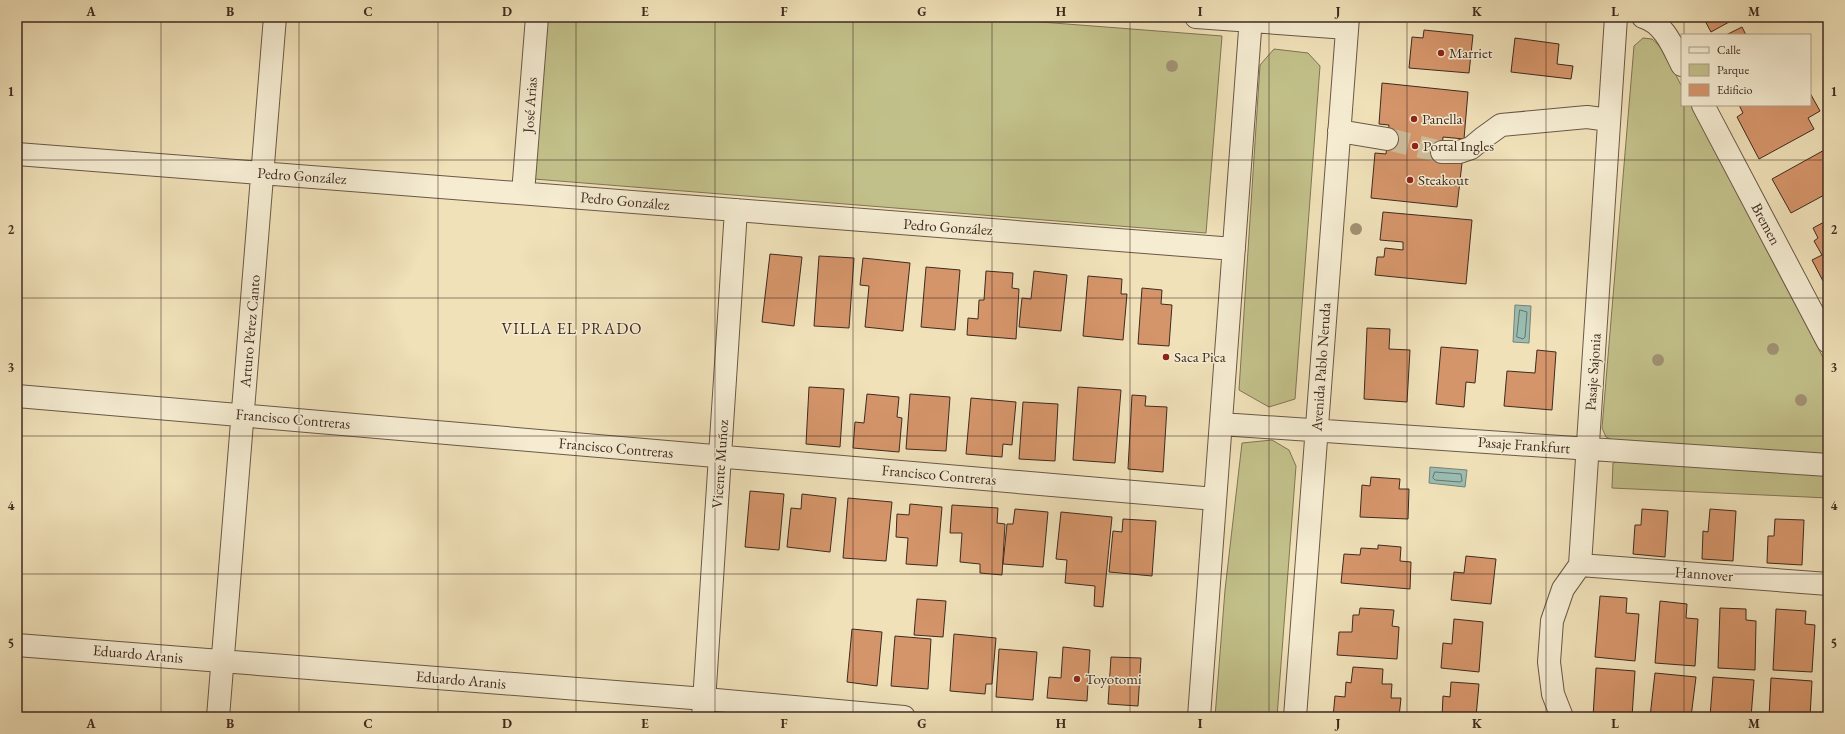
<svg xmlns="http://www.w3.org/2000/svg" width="1845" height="734" viewBox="0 0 1845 734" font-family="'EB Garamond',serif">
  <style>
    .green { fill: #c2c08a; stroke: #807555 }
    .water { fill: #9abdb2; stroke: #768278 }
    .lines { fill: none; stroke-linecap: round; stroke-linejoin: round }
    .shore { stroke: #6c7469; stroke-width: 1 }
    .building { fill: #d5956a; stroke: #3f2a20 }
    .minor-tunnel { stroke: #cdbc9a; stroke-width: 22; stroke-dasharray: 22 11; stroke-linecap: butt }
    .minor-casing { stroke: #6b5846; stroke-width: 24 }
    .minor { stroke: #f5ecd2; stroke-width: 22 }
    .tree { fill: #a19173 }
    .grid { fill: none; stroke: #3f2a20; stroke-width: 1; stroke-opacity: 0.55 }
    .poi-dot { fill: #8f2418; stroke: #f5ecd2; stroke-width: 1.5 }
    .labels { text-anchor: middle; stroke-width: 3; stroke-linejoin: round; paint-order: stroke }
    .poi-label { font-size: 15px; fill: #3f2a20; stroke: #f5ecd2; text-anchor: start }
    .street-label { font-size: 15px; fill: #3f2a20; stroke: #f5ecd2 }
    .neighbourhood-label { font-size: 16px; letter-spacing: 1px; fill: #3f2a20; stroke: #f5ecd2 }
    .neatline { fill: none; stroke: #3f2a20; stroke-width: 1.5 }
    .grid-label { font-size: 13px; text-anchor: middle; font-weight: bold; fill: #3f2a20 }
  </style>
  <rect width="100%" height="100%" fill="#f0e1b9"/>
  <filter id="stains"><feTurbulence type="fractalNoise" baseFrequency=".005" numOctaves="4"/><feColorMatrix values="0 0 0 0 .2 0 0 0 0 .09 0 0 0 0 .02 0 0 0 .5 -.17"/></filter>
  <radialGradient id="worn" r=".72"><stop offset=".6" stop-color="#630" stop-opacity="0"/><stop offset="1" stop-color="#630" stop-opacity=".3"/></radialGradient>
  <path class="green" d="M547 17H976L1222 36 1206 233 534 179Z
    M1643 38 1652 39 1662 48 1682 87V105H1691L1828 367V457L1619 443 1606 437 1602 428 1634 46Z
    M1274 49 1308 53 1320 66 1295 399 1269 407 1239 390 1260 65Z
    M1272 440 1289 450 1296 466 1277 717H1215L1225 590 1242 443Z
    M1621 461 1828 475V498L1612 488 1613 463Z"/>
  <path class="water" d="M1515 305 1531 306 1529 343 1513 342Z
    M1430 467 1467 470 1465 487 1429 483Z"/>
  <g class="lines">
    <path class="shore" d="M1520 310 1527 312 1525 337 1523 339 1517 337Z
      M1435 472 1461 474 1462 481 1460 482 1435 480 1433 478Z"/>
  </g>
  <path class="building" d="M1703 17H1738L1711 32Z
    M1742 27 1746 35H1726Z
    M1424 30 1473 35 1469 73 1409 68 1412 37 1423 38Z
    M1515 38 1559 44 1557 64 1573 66 1571 79 1511 72Z
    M1382 83 1468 92 1464 139 1443 137 1441 161 1462 163 1457 207 1371 198 1375 153 1386 154 1389 125 1379 124Z
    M1810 93 1820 111 1808 118 1814 129 1759 159 1737 117 1743 113 1739 105H1810Z
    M1828 148V193L1791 213 1772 179Z
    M1383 212 1472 220 1466 284 1375 275 1377 257H1384L1385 248 1403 250V242L1380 240Z
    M1828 220V278L1823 281 1812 260 1822 255 1814 241 1818 238 1813 228Z
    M770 254 802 257 794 326 762 322Z
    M819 256 854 258 849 328 814 326Z
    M863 258 910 263 903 331 865 327 869 286 860 285Z
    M926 267 960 270 955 330 921 327Z
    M986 271 1013 273 1012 288 1019 289 1016 339 967 335 968 318 978 319 979 300H984Z
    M1034 271 1067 275 1061 331 1019 327 1022 298 1031 299Z
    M1088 276 1122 279 1121 294H1127L1123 340 1083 336Z
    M1142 288 1162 290 1161 304 1172 305 1169 346 1138 344Z
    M1367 328 1390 329 1389 349 1410 350 1407 402 1364 399Z
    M1441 347 1478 350 1475 383 1466 382 1464 407 1436 404Z
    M1537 350 1556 352 1552 410 1504 406 1507 371 1535 373Z
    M809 387 844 389 840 447 806 444Z
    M1078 387 1121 390 1115 463 1073 460Z
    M867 394 899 397 897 417 902 418 899 452 853 448 855 422 864 423Z
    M910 394 950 397 946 451 906 449Z
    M1132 395 1146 396 1145 406 1167 407 1163 472 1128 469Z
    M971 398 1016 402 1012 445 1003 444 1002 457 966 454Z
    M1023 402 1058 404 1055 461 1019 459Z
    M1371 477 1400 479 1399 489H1409L1408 519 1360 517 1362 485 1370 486Z
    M750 491 784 494 779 550 745 547Z
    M802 494 836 498 830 552 787 547 791 508 801 509Z
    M848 498 892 502 886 561 843 558Z
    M910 504 942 507 937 566 906 564 908 538 896 537 897 514 909 515Z
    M952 505 998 508 997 523 1005 524 1002 575 980 573V564L960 562 962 533H950Z
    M1015 509 1048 512 1043 567 1003 564 1007 524H1013Z
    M1642 509 1668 511 1665 557 1633 554 1635 525H1641Z
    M1710 509 1736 511 1733 561 1702 559 1703 531 1708 532Z
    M1061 512 1112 517 1103 607 1094 606 1095 586 1065 583 1067 560 1056 559Z
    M1123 519 1156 521 1152 576 1109 572 1113 531 1122 532Z
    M1775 519 1804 520 1802 565 1767 563 1768 536H1774Z
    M1378 545 1401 547 1400 561 1411 562 1410 589 1341 583 1344 554 1360 555 1361 548 1378 549Z
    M1466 556 1496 559 1491 604 1451 600 1454 572 1464 573Z
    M1600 596 1627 598 1626 613 1639 614 1635 661 1595 657Z
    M917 599 946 601 943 637 914 635Z
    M1660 601 1687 604 1686 618 1698 619 1695 666 1655 663Z
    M1360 608 1394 610 1392 626 1399 627 1397 659 1337 655 1339 632H1352L1353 615H1359Z
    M1720 608 1746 609V620L1756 621 1755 670 1718 668Z
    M1776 609 1806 611 1805 624 1815 625 1812 672 1773 670Z
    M1454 619 1483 622 1479 672 1441 668 1443 643 1452 644Z
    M852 629 882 632 877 686 847 682Z
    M954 634 996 638 992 684H986L985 694 950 691Z
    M895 636 931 639 928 689 891 686Z
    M1063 647 1090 650 1087 701 1047 698 1049 677 1061 678Z
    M999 649 1037 652 1033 700 996 697Z
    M1111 657 1141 658 1138 706 1108 704Z
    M1353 667 1383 669 1382 684H1392L1391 698H1401L1399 717H1333L1335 696 1345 697 1346 682 1351 683Z
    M1596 668 1635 671 1632 717H1593Z
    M1655 673 1696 677 1691 717H1650Z
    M1713 677 1754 680 1751 717H1710Z
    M1771 678 1812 681 1810 717H1769Z
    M1451 682 1479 684 1476 717H1442L1443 696 1450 697Z"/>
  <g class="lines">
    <path class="minor-tunnel" d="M1387 139 1442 152"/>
    <defs>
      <path id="minor" d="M1196 17 1347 28
        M1643 17C1664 23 1673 47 1682 65
        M1703 105 1828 342
        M1339 131 1387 139
        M1442 152H1459L1471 148 1483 138 1501 125 1587 117 1609 120
        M17 154 1234 249
        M523 193 537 17
        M17 396 1215 499
        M1221 424 1828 465
        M1580 565 1828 584
        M17 645 705 699 904 717
        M218 717 275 17
        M703 717 736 210
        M1199 717 1251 17
        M1295 717 1348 17
        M1562 717 1553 694 1549 662 1552 621 1563 589 1580 565 1616 17"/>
    </defs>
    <use href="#minor" class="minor-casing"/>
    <use href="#minor" class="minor"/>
  </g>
  <g class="tree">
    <circle cx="1172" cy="66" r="6"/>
    <circle cx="1356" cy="229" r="6"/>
    <circle cx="1773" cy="349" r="6"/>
    <circle cx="1658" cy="360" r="6"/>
    <circle cx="1801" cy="400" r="6"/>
  </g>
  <path class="grid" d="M161 17V717M299 17V717M438 17V717M576 17V717M715 17V717M853 17V717M992 17V717M1130 17V717M1269 17V717M1407 17V717M1546 17V717M1684 17V35M1684 105V717M17 160H1828M17 298H1828M17 436H1828M17 574H1828"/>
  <g class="poi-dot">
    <circle cx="1441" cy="53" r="4"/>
    <circle cx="1414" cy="119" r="4"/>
    <circle cx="1415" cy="146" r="4"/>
    <circle cx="1410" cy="180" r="4"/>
    <circle cx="1166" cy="357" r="4"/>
    <circle cx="1077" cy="679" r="4"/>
  </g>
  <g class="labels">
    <g class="poi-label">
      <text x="1449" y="58">Marriet</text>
      <text x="1422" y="124">Panella</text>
      <text x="1423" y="151">Portal Ingles</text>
      <text x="1418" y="185">Steakout</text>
      <text x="1174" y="362">Saca Pica</text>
      <text x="1085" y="684">Toyotomi</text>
    </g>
    <g class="street-label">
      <text transform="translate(530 105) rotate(-86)" y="5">José Arias</text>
      <text transform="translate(302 176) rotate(4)" y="5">Pedro González</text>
      <text transform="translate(625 201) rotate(5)" y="5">Pedro González</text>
      <text transform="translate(1766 224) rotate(62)" y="5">Bremen</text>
      <text transform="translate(948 227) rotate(4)" y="5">Pedro González</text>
      <text transform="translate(250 331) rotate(-85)" y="5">Arturo Pérez Canto</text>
      <text transform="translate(1321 367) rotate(-86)" y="5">Avenida Pablo Neruda</text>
      <text transform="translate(1593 372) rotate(-86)" y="5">Pasaje Sajonia</text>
      <text transform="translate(293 419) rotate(5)" y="5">Francisco Contreras</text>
      <text transform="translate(1524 445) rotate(4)" y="5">Pasaje Frankfurt</text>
      <text transform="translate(616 448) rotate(5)" y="5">Francisco Contreras</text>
      <text transform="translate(720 464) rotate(-86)" y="5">Vicente Muñoz</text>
      <text transform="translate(939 475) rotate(5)" y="5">Francisco Contreras</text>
      <text transform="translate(1704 574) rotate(4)" y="5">Hannover</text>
      <text transform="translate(138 654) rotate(5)" y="5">Eduardo Aranis</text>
      <text transform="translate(461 680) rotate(5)" y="5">Eduardo Aranis</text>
    </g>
    <g class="neighbourhood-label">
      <text x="572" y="334">VILLA EL PRADO</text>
    </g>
  </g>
  <rect width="1845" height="734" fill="none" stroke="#f0e1b9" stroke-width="44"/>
  <rect x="1681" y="34" width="130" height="72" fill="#f5ecd2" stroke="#ac9e8b"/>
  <rect x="1689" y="47" width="20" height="6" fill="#f5ecd2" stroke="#ac9e8b"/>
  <text x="1717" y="54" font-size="12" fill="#3f2a20">Calle</text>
  <rect x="1689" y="64" width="20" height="12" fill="#c2c08a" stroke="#ac9e8b"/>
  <text x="1717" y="74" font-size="12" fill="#3f2a20">Parque</text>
  <rect x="1689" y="84" width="20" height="12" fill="#d5956a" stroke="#ac9e8b"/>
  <text x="1717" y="94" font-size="12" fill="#3f2a20">Edificio</text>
  <rect x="22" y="22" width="1801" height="690" class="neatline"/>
  <g class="grid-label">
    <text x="91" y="16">A</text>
    <text x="230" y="16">B</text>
    <text x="368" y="16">C</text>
    <text x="507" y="16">D</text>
    <text x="645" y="16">E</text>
    <text x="784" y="16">F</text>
    <text x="922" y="16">G</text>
    <text x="1061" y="16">H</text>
    <text x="1200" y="16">I</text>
    <text x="1338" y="16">J</text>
    <text x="1477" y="16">K</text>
    <text x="1615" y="16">L</text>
    <text x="1754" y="16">M</text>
    <text x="11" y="96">1</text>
    <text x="1834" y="96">1</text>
    <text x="11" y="234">2</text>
    <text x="1834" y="234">2</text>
    <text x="11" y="372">3</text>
    <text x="1834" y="372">3</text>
    <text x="11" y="510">4</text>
    <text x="1834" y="510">4</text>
    <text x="11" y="648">5</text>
    <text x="1834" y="648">5</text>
    <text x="91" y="728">A</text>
    <text x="230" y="728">B</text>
    <text x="368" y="728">C</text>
    <text x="507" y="728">D</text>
    <text x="645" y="728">E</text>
    <text x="784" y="728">F</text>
    <text x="922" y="728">G</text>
    <text x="1061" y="728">H</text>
    <text x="1200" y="728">I</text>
    <text x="1338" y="728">J</text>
    <text x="1477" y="728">K</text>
    <text x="1615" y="728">L</text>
    <text x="1754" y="728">M</text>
  </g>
  <rect width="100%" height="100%" filter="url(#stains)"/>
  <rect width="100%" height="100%" fill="url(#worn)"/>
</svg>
